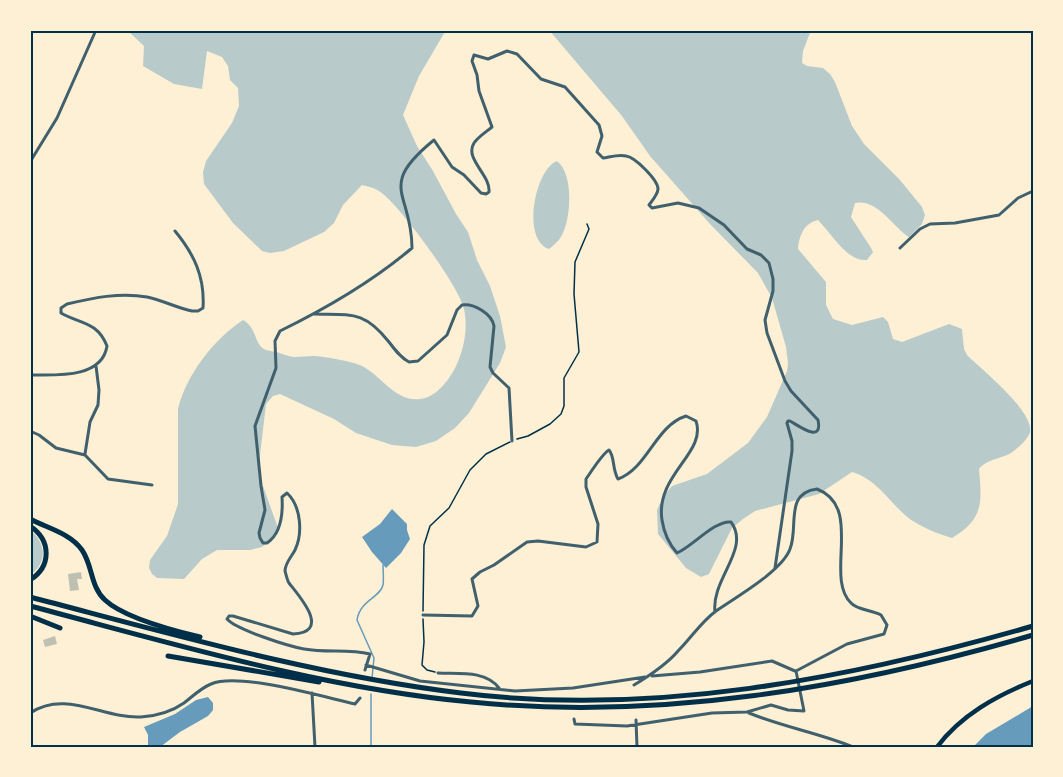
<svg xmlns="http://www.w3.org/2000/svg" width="1063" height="777" viewBox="0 0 1063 777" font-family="Poppins,sans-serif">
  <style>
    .green { fill: #b9caca }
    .water { fill: #669bbc }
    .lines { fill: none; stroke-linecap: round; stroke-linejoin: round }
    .stream { stroke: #669bbc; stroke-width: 1.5 }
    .building { fill: #bec0b2 }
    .path { stroke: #003049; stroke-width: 1.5 }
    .minor { stroke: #3f606c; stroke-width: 3 }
    .trunk { stroke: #003049; stroke-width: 4.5 }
    .motorway { stroke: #003049; stroke-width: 5 }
    .neatline { fill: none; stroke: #003049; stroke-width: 2 }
  </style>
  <rect width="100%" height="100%" fill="#fdf0d5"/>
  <path class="green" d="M127 30H446L419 76 403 115 417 146 433 171 456 214 468 232 477 260 490 286 500 316 506 347 500 363 469 413 455 428 436 441 416 447 392 445 356 433 334 419 280 394 273 396 266 404 258 472 278 528 273 538 262 547 250 550H217L202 559 184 579 157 578 152 574 149 568 150 560 167 536 178 504V409C186 375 214 339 243 320 257 328 254 343 264 349 267 351 273 351 277 352 283 354 289 357 295 357 301 357 307 356 313 356 322 356 355 362 362 366 382 376 395 402 420 399 432 398 442 388 449 378 462 360 469 332 464 309 459 286 402 209 383 194 376 188 370 187 362 185L343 205 334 223 324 232 284 251 270 253 262 251 233 223 204 184 203 172 206 161 232 123 239 106 238 88 230 80 228 66 222 57 207 51 202 89 174 84 143 66 144 46Z
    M549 30H811L803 51 802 63 807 66 823 68 830 74 835 82 852 126 864 144 900 180 922 207 925 215 922 224 909 237C893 227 877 198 855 203L851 217 871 248 873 252 867 260C847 262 832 234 818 220 804 223 799 236 798 249L826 282V305L833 319 852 325 883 317 888 322 893 339 902 342 949 324 962 329 964 349 967 355C982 370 1034 411 1030 432 1028 439 1020 446 1015 450 1005 459 987 458 979 469 982 502 984 519 952 538 938 534 918 526 906 516 888 500 876 479 852 472L819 494 755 511 743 519 732 528 709 574 701 577 686 568 658 534 657 510 663 497 672 486 707 474 748 443 767 417 787 371 788 363 786 347 772 298 758 273 710 224 650 156 622 116Z
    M557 161C574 174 571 218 562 235 559 241 554 245 549 249 521 240 535 169 557 161Z
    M30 530C46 542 48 563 30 575Z"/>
  <path class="water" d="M392 509 407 524V530L410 539 401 553 386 568 372 552 362 537 380 524Z
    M208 697 213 703V710L208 716 180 732 160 747H148V735L144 727 175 714 196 700Z
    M1033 706V747H973L986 734Z"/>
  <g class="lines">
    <path class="stream" d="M372 678 374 658 357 620C360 600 380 598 383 585 384 579 383 571 383 565
      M371 694V747"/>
  </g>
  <path class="building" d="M81 572 82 579H77L79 590 70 591 68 574Z
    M55 636 57 644 45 647 43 640Z"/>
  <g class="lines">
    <path class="path" d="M517 439 528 436 550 424 561 414 564 406V378L579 352 574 294 575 262 589 229 587 224
      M423 611 424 545 430 526 449 508 470 470 486 454 510 442
      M423 619 424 642 422 665 427 670 435 672"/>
    <path class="minor" d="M30 162 57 118 96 30
      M900 248 920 229 930 224 955 223 999 215 1018 198 1033 191
      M314 314C351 315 364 310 389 342 395 350 401 358 409 362L418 361 447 335 457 310 462 305C474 303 492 314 494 326L490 367 493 373 509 388 512 441
      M30 375C55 375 102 379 107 346 97 321 80 324 61 313V308L67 304C93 298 120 292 147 297 162 300 177 308 192 311H198L203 308C205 277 194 254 175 231
      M30 431 39 435 56 448 85 455 108 479 152 485
      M85 454 90 422 98 405 99 390 96 366
      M423 615 472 616 478 606 472 579 480 572 494 565 527 542 538 541 586 547 597 542 598 524 586 487V479C591 472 602 454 609 450 615 457 612 469 618 479 648 468 655 426 686 416L696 421C707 453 655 475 662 520 664 533 668 543 677 553 693 546 715 520 731 522 751 549 711 579 715 612
      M366 665 420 681 515 691 573 688 645 677
      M365 670 370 654C348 649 326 653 304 649 288 646 237 630 227 619L229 616H233L293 634C332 632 299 596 289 583 287 580 286 574 285 571 285 563 292 556 295 550 303 533 301 506 287 493L282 497C283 513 282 533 267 543H263L260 538 259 533 265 510 261 486 255 426 276 368 275 341 280 331C327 308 372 282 412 248 412 192 376 187 434 140L452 167 464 175 481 193 486 194 489 192C491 175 464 159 474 143 478 137 486 132 492 127L479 91 477 75 472 61 474 55 488 59 507 51 517 54 541 79 565 87 599 125 602 136 597 152 603 158C610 157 619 154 626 156 635 157 658 180 658 189 658 194 652 201 649 205L652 208 678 203 699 208 724 225 747 249 761 255 769 263 773 279V291L765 320 767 333 785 381 791 391 818 420C823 444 799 426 790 421H788L787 423 792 441V451L775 568
      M438 673C459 674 485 670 499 688
      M652 676 700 672 772 661 795 671
      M634 685C649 676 667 664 678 651 691 638 701 622 716 611 736 597 782 571 790 549 799 527 784 493 817 489 864 507 824 577 851 603 857 610 872 610 881 615L887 625 884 634 847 644 796 671
      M312 693 315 747
      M30 713C66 689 103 719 141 717 157 716 171 712 184 703 193 696 201 688 211 684 239 672 323 697 355 704L360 698
      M749 713C783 727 819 733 853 747
      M574 719 575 724 627 726 712 713 747 712 771 705 788 710 804 711 796 671
      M636 720 637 747"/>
    <path class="trunk" d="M937 747C961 715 996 696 1033 681"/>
    <path class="motorway" d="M30 519C47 528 70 533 82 550 93 566 90 586 105 600 123 617 175 631 200 637
      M30 526C51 540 52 566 30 580
      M30 597C172 634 314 675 461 693 652 717 849 679 1033 626
      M30 606C175 644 321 688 471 702 660 721 851 688 1033 635
      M30 616 60 628
      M168 656 319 682"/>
  </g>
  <rect width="1063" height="777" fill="none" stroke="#fdf0d5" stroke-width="63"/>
  <rect x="32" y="32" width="1000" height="714" class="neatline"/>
</svg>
